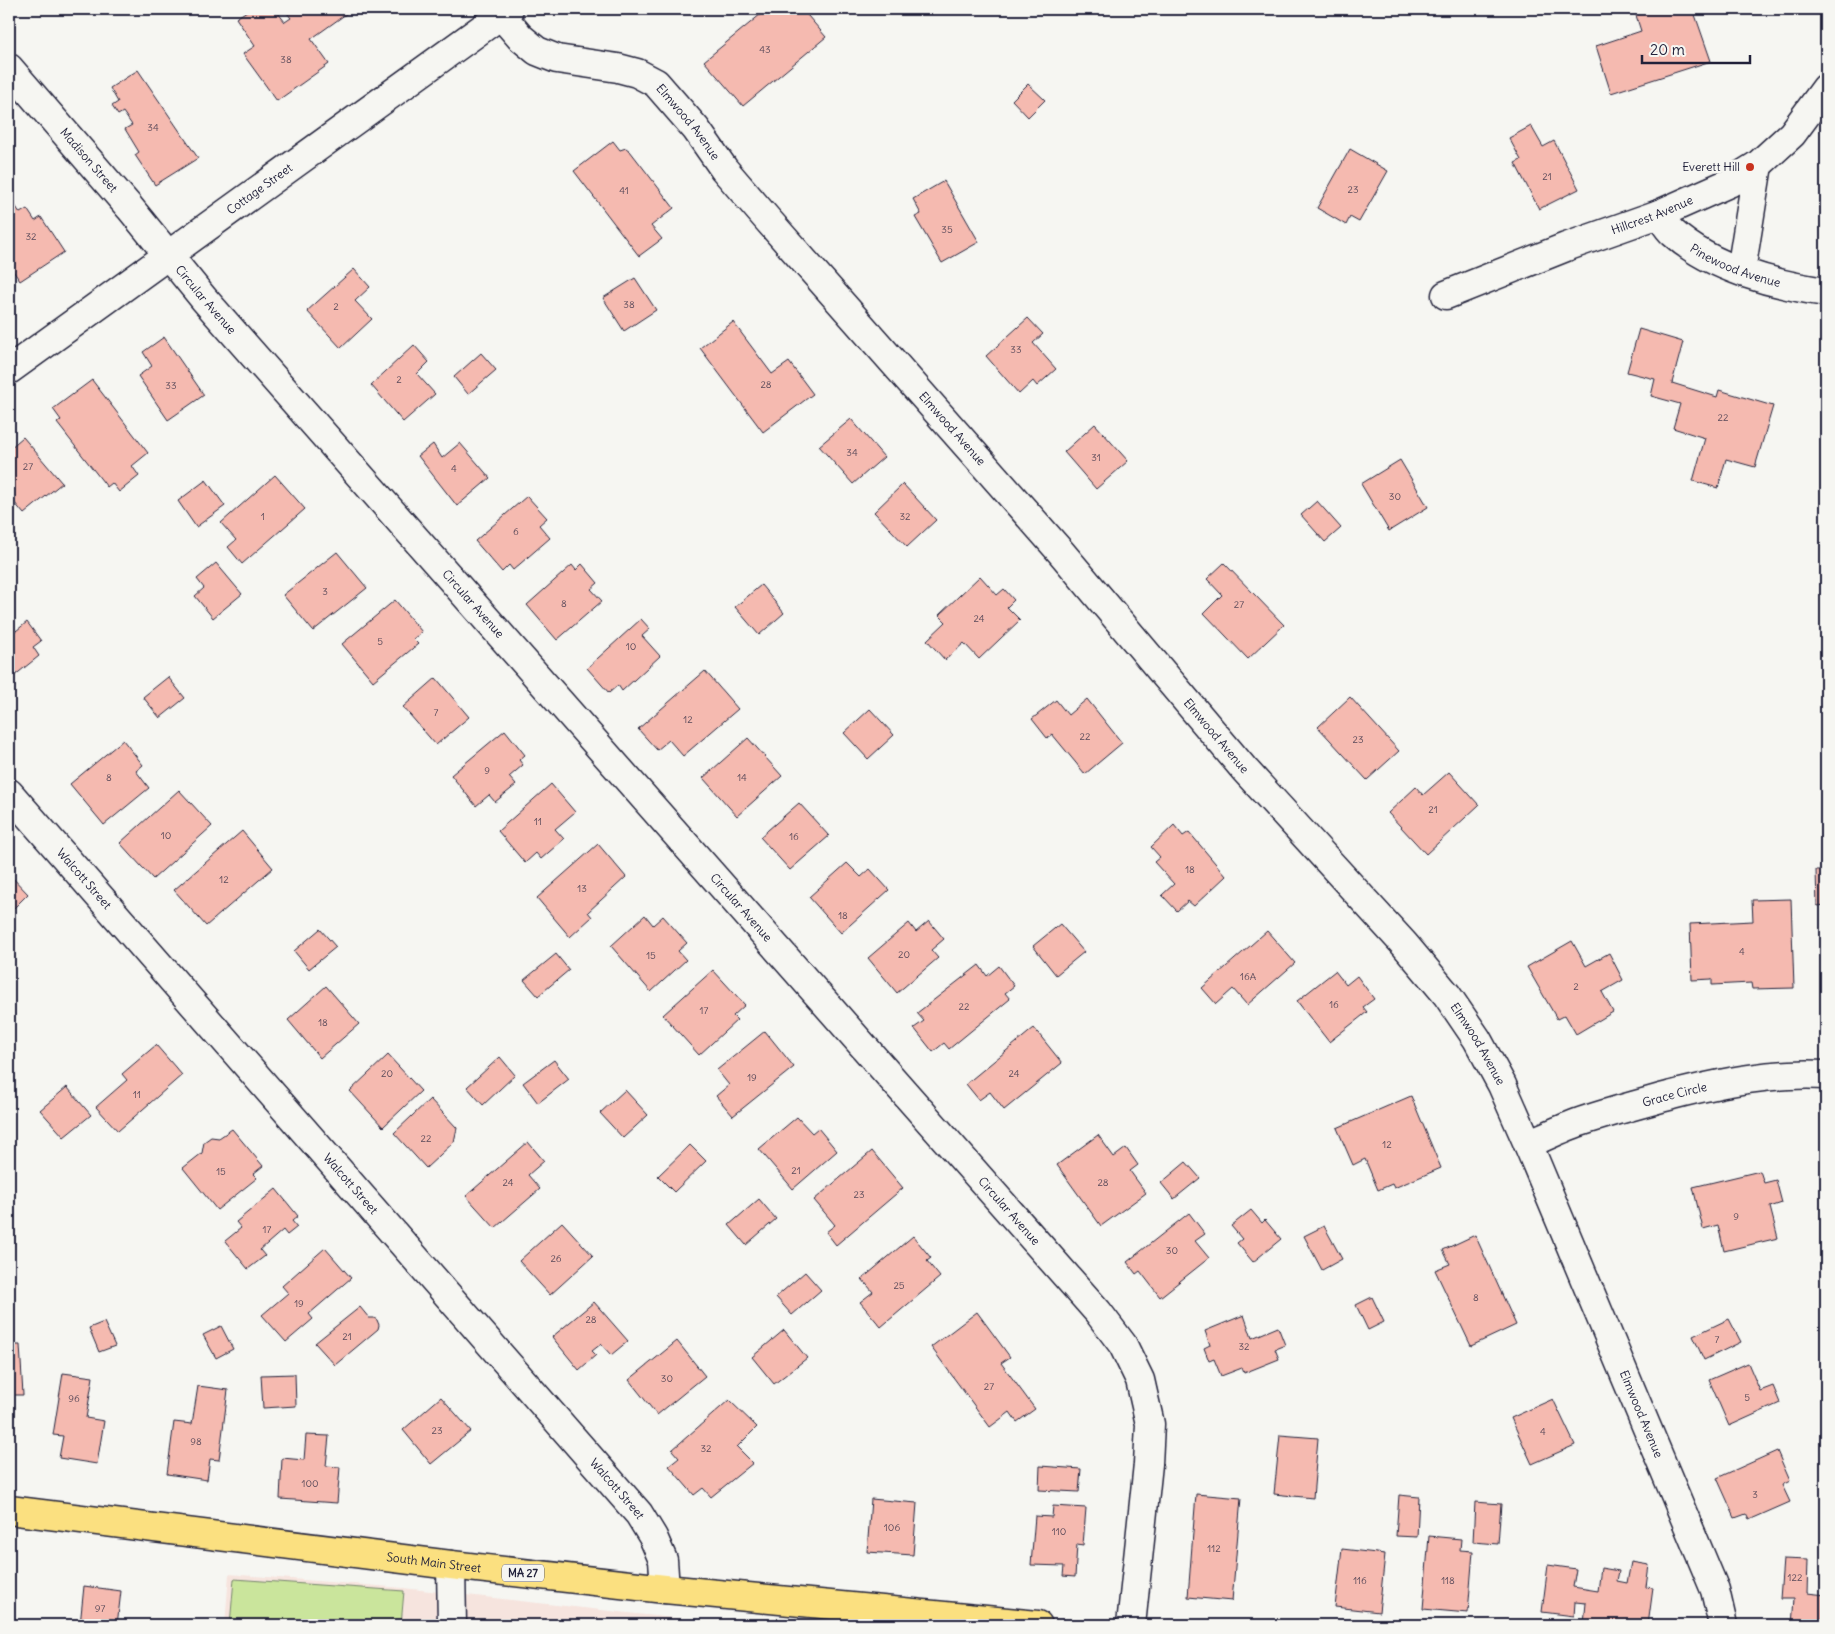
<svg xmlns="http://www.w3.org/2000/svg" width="1835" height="1634" viewBox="0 0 1835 1634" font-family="Delius,sans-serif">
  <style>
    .built { fill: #f6e4de }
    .green { fill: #cae59c; stroke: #76846c }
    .building { fill: #f5bab0; stroke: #22223b }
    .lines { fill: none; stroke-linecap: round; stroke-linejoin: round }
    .minor-casing { stroke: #22223b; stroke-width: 31 }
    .major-casing { stroke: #22223b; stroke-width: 31 }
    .minor { stroke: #f6f6f2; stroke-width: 28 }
    .major { stroke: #fbe080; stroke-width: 28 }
    .poi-dot { fill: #c8321e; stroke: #f6f6f2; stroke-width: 2 }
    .labels { text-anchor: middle; stroke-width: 5; stroke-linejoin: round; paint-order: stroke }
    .number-label { font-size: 10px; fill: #574858 }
    .shield { fill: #f6f6f2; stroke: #626272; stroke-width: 1 }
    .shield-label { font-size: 11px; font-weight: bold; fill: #22223b }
    .street-label { font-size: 12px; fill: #22223b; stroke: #f6f6f2 }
    .poi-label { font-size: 12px; fill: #22223b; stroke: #f6f6f2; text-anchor: end }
  </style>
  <rect width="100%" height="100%" fill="#f6f6f2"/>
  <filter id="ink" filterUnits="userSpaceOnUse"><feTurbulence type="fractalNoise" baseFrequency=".02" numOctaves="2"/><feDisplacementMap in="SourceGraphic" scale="10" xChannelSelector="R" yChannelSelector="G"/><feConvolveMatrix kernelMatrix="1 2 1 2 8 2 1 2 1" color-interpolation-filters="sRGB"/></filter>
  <g filter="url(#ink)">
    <path class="built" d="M229 1574 403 1588 736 1625H401L404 1591 235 1579 230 1625H225Z"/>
    <path class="green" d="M234 1579 404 1591 401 1625H230Z"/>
    <path class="building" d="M250 9H275L285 22 291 18 284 9H353L311 39 329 64 277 101 243 54 255 46 236 18Z
      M767 9H802L826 37 743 106 704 61Z
      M1634 9H1693L1711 61 1611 93 1596 46 1641 31Z
      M138 70 198 158 155 185 135 155 139 152 125 129 132 125 123 112 118 115 112 106 118 102 110 88Z
      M1028 84 1045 100 1028 117 1012 100Z
      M1531 126 1543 147 1554 141 1579 189 1539 209 1515 163 1521 160 1509 138Z
      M613 141 620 150 626 148 630 151 674 208 651 226 662 239 639 256 574 171Z
      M1350 149 1388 171 1359 222 1350 217 1346 225 1317 208Z
      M944 181 979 242 942 263 915 217 921 214 913 199Z
      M9 196 20 213 27 209 35 221 41 217 64 252 20 281 9 265Z
      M354 269 370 287 355 301 372 319 341 348 307 311Z
      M635 278 656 310 624 331 603 298Z
      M1028 318 1043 334 1033 343 1056 369 1037 386 1033 381 1019 394 986 356Z
      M733 322 772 374 789 362 813 394 763 432 700 348Z
      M1639 329 1683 342 1672 383 1717 397 1719 390 1773 406 1755 467 1726 459 1718 488 1693 481 1705 438 1673 428 1680 404 1651 396 1655 379 1627 372Z
      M164 337 204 395 168 420 138 376 152 366 143 352Z
      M414 345 429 362 417 374 435 394 403 422 371 385Z
      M481 353 496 370 468 394 454 377Z
      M92 380 148 453 132 466 139 476 119 492 112 483 107 487 57 423 61 420 53 409Z
      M851 419 884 457 853 484 819 446Z
      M1095 424 1128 461 1096 489 1064 452Z
      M23 437 62 483 24 514 9 496V449Z
      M460 443 490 478 457 506 418 456 433 444 442 458Z
      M1400 460 1428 507 1389 531 1361 484Z
      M275 475 305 509 242 564 228 547 236 540 221 523Z
      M206 480 225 506 196 527 178 501Z
      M903 484 936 520 907 547 874 512Z
      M527 496 547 518 539 525 550 538 513 570 509 565 502 572 475 541Z
      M1317 501 1341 528 1325 542 1301 515Z
      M337 552 367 588 313 631 283 595Z
      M216 563 242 594 213 618 195 596 204 588 197 579Z
      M1224 563 1284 625 1248 659 1204 613 1222 595 1207 579Z
      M582 564 598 583 591 589 602 601 557 640 527 605 572 565 576 570Z
      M980 576 997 595 1004 589 1014 600 1007 607 1020 620 979 659 964 643 945 660 927 640 946 622 939 615Z
      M761 585 784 613 759 635 735 607Z
      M395 600 422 632 413 639 418 644 373 681 342 644Z
      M641 619 650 629 642 636 660 656 622 691 618 685 609 693 587 668Z
      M9 622 16 631 27 622 41 641 33 647 39 656 9 680Z
      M705 671 738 709 683 756 669 740 657 750 638 729Z
      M168 677 185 698 160 718 143 697Z
      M436 678 469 717 436 745 403 707Z
      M1350 697 1399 751 1367 780 1318 727Z
      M1087 699 1122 743 1085 774 1052 734 1047 738 1032 719 1056 700 1068 715Z
      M870 709 894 735 868 759 844 733Z
      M505 730 525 755 519 760 523 765 509 777 516 785 495 802 489 795 476 806 451 775Z
      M748 738 782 776 737 816 703 778Z
      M123 740 143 765 136 771 149 788 104 825 70 784Z
      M1449 772 1479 805 1426 854 1388 813 1416 787 1423 795Z
      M551 784 575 812 555 829 564 839 541 859 536 853 525 863 498 831Z
      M179 790 212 826 153 879 120 843Z
      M799 803 829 836 790 870 760 837Z
      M1174 825 1183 836 1189 832 1226 876 1194 906 1188 901 1177 911 1162 895 1174 884 1154 862 1160 857 1151 847Z
      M242 831 273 868 206 926 174 890Z
      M598 844 626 877 588 912 592 917 570 937 537 898Z
      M847 863 861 877 870 869 889 890 841 933 809 897Z
      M1816 870H1826V905L1817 906Z
      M9 874 28 894 9 913Z
      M1791 899 1794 988 1752 989 1751 983 1712 985V979L1692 980 1690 924 1753 921 1752 900Z
      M645 915 653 925 663 916 687 943 678 951 686 960 651 992 611 946Z
      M929 921 944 939 931 950 938 958 897 993 868 958 909 923 916 932Z
      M1060 924 1084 952 1056 975 1033 946Z
      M320 929 336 947 309 969 294 951Z
      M1267 931 1295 963 1247 1005 1233 989 1216 1004 1202 988Z
      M1572 941 1586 966 1609 953 1623 980 1602 992 1613 1012 1576 1034 1565 1015 1557 1019 1527 967Z
      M556 954 569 970 538 996 524 980Z
      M979 965 987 976 999 966 1014 986 1005 993 1010 999 949 1049 944 1043 933 1052 914 1028 924 1021 917 1013Z
      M713 970 745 1005 733 1016 737 1020 699 1055 663 1015Z
      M1335 971 1346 985 1357 976 1374 999 1363 1007 1367 1012 1329 1042 1297 1001Z
      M326 986 359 1024 320 1058 288 1020Z
      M1034 1028 1062 1063 1004 1110 990 1092 979 1100 966 1084Z
      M765 1031 794 1067 733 1116 716 1096 729 1085 717 1070Z
      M156 1045 182 1075 118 1131 96 1107 127 1080 122 1074Z
      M388 1055 421 1091 383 1127 350 1091Z
      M500 1057 515 1075 483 1105 467 1087Z
      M554 1060 569 1079 538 1103 523 1083Z
      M67 1087 91 1115 64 1137 40 1110Z
      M625 1090 648 1115 623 1138 600 1113Z
      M1411 1096 1441 1168 1394 1188 1392 1184 1378 1190 1365 1159 1353 1165 1337 1128Z
      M430 1099 457 1128 454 1142 426 1168 394 1133Z
      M797 1117 812 1133 818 1128 837 1151 793 1189 759 1149Z
      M232 1129 263 1166 253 1174 257 1178 217 1210 183 1168 202 1153 204 1142 211 1137 219 1138Z
      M1098 1135 1114 1157 1126 1148 1138 1165 1130 1171 1146 1193 1101 1226 1057 1165Z
      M528 1142 544 1161 528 1175 540 1189 495 1228 466 1196Z
      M690 1145 706 1161 674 1192 658 1176Z
      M872 1151 903 1188 836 1245 826 1232 835 1225 814 1200Z
      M1186 1162 1200 1178 1174 1199 1161 1183Z
      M1760 1171 1764 1183 1776 1180 1782 1203 1770 1207 1778 1238 1724 1251 1718 1225 1703 1229 1693 1187Z
      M276 1189 298 1216 292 1221 297 1227 287 1235 283 1230 260 1250 265 1256 248 1269 225 1241 241 1228 236 1222Z
      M759 1199 776 1219 746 1245 729 1225Z
      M1251 1210 1262 1223 1265 1220 1281 1239 1253 1262 1237 1243 1242 1239 1231 1226Z
      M1189 1213 1205 1234 1195 1241 1209 1258 1160 1297 1140 1271 1136 1274 1127 1262Z
      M562 1222 593 1256 550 1295 519 1261Z
      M1324 1226 1342 1259 1322 1270 1304 1236Z
      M1475 1235 1516 1325 1471 1346 1435 1270 1450 1264 1443 1250Z
      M913 1236 931 1258 927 1261 940 1277 881 1327 860 1302 873 1292 862 1279Z
      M325 1248 351 1278 309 1314 313 1319 286 1342 262 1315 288 1293 282 1286Z
      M805 1272 821 1290 792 1315 776 1297Z
      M1372 1297 1384 1322 1368 1330 1356 1305Z
      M594 1302 628 1341 611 1355 601 1344 592 1351 596 1355 579 1370 552 1337Z
      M360 1307 369 1318H374L377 1320 379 1325 378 1329 335 1365 315 1343Z
      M977 1312 1010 1357 1001 1363 1035 1409 1017 1422 1010 1412 990 1427 931 1347Z
      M1244 1315 1252 1338 1278 1327 1285 1345 1275 1349 1279 1359 1244 1373 1242 1368 1221 1376 1214 1359 1209 1361 1204 1348 1210 1345 1205 1331Z
      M1729 1319 1741 1342 1704 1360 1693 1336Z
      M104 1322 115 1346 99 1352 89 1328Z
      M221 1326 233 1349 216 1358 203 1335Z
      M784 1330 807 1358 774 1384 752 1357Z
      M677 1341 705 1376 657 1415 629 1380Z
      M9 1345H20L23 1395H9Z
      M1748 1363 1760 1391 1773 1386 1780 1403 1729 1426 1709 1380Z
      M63 1373 93 1377 86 1418 104 1421 97 1464 59 1458 63 1436 53 1435Z
      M295 1374 296 1406 263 1408 261 1375Z
      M198 1386 228 1390 219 1460 210 1459 207 1480 167 1474 174 1422 192 1424Z
      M441 1397 471 1431 431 1464 403 1430Z
      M1553 1399 1575 1445 1532 1464 1511 1418Z
      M729 1400 757 1427 737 1447 753 1463 711 1497 703 1488 694 1495 669 1466 679 1458 672 1450Z
      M306 1435 329 1436 326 1466 340 1467 337 1503 280 1499 282 1458 304 1460Z
      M1280 1435 1318 1438 1313 1498 1274 1494Z
      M1777 1451 1790 1481 1782 1485 1790 1502 1749 1520 1746 1514 1735 1518 1717 1478Z
      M1040 1466 1081 1469 1079 1492 1039 1490Z
      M1196 1494 1241 1498 1232 1601 1188 1597Z
      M1399 1495 1419 1497 1417 1537 1396 1536Z
      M871 1499 917 1503 913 1555 867 1552Z
      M1475 1502 1501 1504 1498 1544 1473 1542Z
      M1053 1506 1086 1508 1083 1545 1077 1544 1075 1577 1063 1576 1064 1566 1031 1565 1035 1516 1052 1517Z
      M1429 1536 1461 1539 1460 1550 1473 1551 1468 1613 1423 1609Z
      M1342 1549 1385 1554 1379 1612 1335 1607Z
      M1783 1559 1808 1560 1807 1593 1826 1595V1625H1792L1794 1599H1780Z
      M1631 1562 1649 1565 1646 1587 1653 1588 1648 1625 1584 1624 1586 1603 1575 1602 1574 1616 1542 1612 1548 1565 1576 1569 1573 1587 1598 1591 1601 1568 1619 1571 1617 1581 1627 1583Z
      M84 1586 121 1591 117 1625H80Z"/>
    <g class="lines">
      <defs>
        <g id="minor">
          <path id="s1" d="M501 15 520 37 537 51 557 59 618 68 637 73 656 83 696 129 724 169 767 219 1060 551 1244 769 1405 945 1447 995 1477 1039 1502 1085 1528 1144 1715 1590 1723 1625"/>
          <path id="s2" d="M9 68 130 208 204 299 1098 1312 1123 1345 1140 1380 1150 1424 1148 1464 1131 1625"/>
          <path id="s3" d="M1659 214C1663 220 1667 228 1673 233 1711 268 1776 285 1826 292"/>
          <path d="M1741 271 1758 165"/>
          <path id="s4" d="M1446 295 1566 247 1659 214 1729 183 1758 165 1792 134 1826 88"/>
          <path id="s5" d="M9 370 509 9"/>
          <path id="s6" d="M9 793 639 1514 653 1537 663 1560 665 1589"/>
          <path id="s7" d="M1528 1144C1544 1137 1561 1129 1577 1123 1608 1112 1640 1104 1672 1095 1723 1082 1773 1072 1826 1075"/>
          <path d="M451 1565 452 1625"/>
        </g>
        <g id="major">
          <path id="s8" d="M9 1510 451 1565 665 1589 1038 1625"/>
        </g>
      </defs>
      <use href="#minor" class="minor-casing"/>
      <use href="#major" class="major-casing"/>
      <use href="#minor" class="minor"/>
      <use href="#major" class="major"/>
    </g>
  </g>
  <circle class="poi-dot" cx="1750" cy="167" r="5"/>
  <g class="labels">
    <g class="number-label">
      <text x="765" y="53">43</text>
      <text x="286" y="63">38</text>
      <text x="153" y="131">34</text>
      <text x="1547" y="180">21</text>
      <text x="1353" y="193">23</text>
      <text x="624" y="194">41</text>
      <text x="947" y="233">35</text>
      <text x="31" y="240">32</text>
      <text x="629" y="308">38</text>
      <text x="336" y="310">2</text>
      <text x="1016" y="353">33</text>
      <text x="399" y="383">2</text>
      <text x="766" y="388">28</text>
      <text x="171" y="389">33</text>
      <text x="1723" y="421">22</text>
      <text x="852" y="456">34</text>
      <text x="1096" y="461">31</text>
      <text x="28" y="470">27</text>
      <text x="454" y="472">4</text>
      <text x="1395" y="500">30</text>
      <text x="263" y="520">1</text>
      <text x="905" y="520">32</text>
      <text x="516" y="535">6</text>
      <text x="325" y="595">3</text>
      <text x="564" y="607">8</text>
      <text x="1239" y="608">27</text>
      <text x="979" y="622">24</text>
      <text x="380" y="645">5</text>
      <text x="631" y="650">10</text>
      <text x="436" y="716">7</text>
      <text x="688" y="723">12</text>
      <text x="1085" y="740">22</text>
      <text x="1358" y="743">23</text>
      <text x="487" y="774">9</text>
      <text x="109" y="781">8</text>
      <text x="742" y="781">14</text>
      <text x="1433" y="813">21</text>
      <text x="538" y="825">11</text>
      <text x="166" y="839">10</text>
      <text x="794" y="840">16</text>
      <text x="1190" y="873">18</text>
      <text x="224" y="883">12</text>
      <text x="582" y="892">13</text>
      <text x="843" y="919">18</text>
      <text x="1742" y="955">4</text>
      <text x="904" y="958">20</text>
      <text x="651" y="959">15</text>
      <text x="1248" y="980">16A</text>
      <text x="1576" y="990">2</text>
      <text x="1334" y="1008">16</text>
      <text x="964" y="1010">22</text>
      <text x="704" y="1014">17</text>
      <text x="323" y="1026">18</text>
      <text x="387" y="1077">20</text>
      <text x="1014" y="1077">24</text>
      <text x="752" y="1081">19</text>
      <text x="137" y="1098">11</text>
      <text x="426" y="1142">22</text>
      <text x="1387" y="1148">12</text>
      <text x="796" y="1174">21</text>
      <text x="221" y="1175">15</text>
      <text x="508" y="1186">24</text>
      <text x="1103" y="1186">28</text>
      <text x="859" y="1198">23</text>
      <text x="1736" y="1220">9</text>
      <text x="267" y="1233">17</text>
      <text x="1172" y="1254">30</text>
      <text x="556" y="1262">26</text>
      <text x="899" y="1289">25</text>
      <text x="1476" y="1301">8</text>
      <text x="299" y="1307">19</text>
      <text x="591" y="1323">28</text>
      <text x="347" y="1340">21</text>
      <text x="1717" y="1343">7</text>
      <text x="1244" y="1350">32</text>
      <text x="667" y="1382">30</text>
      <text x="989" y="1390">27</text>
      <text x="1747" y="1401">5</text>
      <text x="74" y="1402">96</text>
      <text x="437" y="1434">23</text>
      <text x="1543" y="1435">4</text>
      <text x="196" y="1445">98</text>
      <text x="706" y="1452">32</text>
      <text x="310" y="1487">100</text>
      <text x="1755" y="1498">3</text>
      <text x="892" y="1531">106</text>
      <text x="1059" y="1535">110</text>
      <text x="1214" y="1552">112</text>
      <text x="1795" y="1581">122</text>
      <text x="1360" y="1584">116</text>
      <text x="1448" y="1584">118</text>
      <text x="100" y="1612">97</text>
    </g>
    <rect class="shield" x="502" y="1564.5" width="42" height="17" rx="4"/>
    <g class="shield-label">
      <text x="523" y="1577">MA 27</text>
    </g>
    <g class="street-label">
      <text dy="4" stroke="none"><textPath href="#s1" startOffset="226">Elmwood Avenue</textPath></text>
      <text dy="4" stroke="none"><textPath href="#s2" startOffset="122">Madison Street</textPath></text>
      <text dy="4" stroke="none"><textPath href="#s5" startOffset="309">Cottage Street</textPath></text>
      <text dy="4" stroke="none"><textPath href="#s4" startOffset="221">Hillcrest Avenue</textPath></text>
      <text dy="4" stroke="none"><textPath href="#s3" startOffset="95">Pinewood Avenue</textPath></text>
      <text dy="4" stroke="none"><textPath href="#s2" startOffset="304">Circular Avenue</textPath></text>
      <text dy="4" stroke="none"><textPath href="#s1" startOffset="631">Elmwood Avenue</textPath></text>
      <text dy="4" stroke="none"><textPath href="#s2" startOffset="709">Circular Avenue</textPath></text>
      <text dy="4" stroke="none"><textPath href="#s1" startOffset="1036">Elmwood Avenue</textPath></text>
      <text dy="4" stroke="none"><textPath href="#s6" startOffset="114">Walcott Street</textPath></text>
      <text dy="4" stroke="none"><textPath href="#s2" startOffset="1114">Circular Avenue</textPath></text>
      <text dy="4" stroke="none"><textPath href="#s1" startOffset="1441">Elmwood Avenue</textPath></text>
      <text dy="4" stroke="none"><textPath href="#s7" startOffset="155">Grace Circle</textPath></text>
      <text dy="4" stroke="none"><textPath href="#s6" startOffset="519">Walcott Street</textPath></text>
      <text dy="4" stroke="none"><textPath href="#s2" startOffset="1519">Circular Avenue</textPath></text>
      <text dy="4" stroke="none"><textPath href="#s1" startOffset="1846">Elmwood Avenue</textPath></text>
      <text dy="4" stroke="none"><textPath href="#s6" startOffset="924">Walcott Street</textPath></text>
      <text dy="4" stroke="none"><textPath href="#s8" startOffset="428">South Main Street</textPath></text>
    </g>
    <g class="poi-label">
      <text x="1740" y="171">Everett Hill</text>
    </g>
  </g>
  <rect width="1835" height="1634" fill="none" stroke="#f6f6f2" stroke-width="30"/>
  <rect x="15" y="15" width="1805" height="1604" fill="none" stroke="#22223b" stroke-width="2" filter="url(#ink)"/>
  <path d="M1642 55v8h108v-8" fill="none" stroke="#22223b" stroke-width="2.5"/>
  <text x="1650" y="55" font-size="15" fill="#22223b" stroke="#f6f6f2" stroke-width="4" paint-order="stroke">20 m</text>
</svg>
